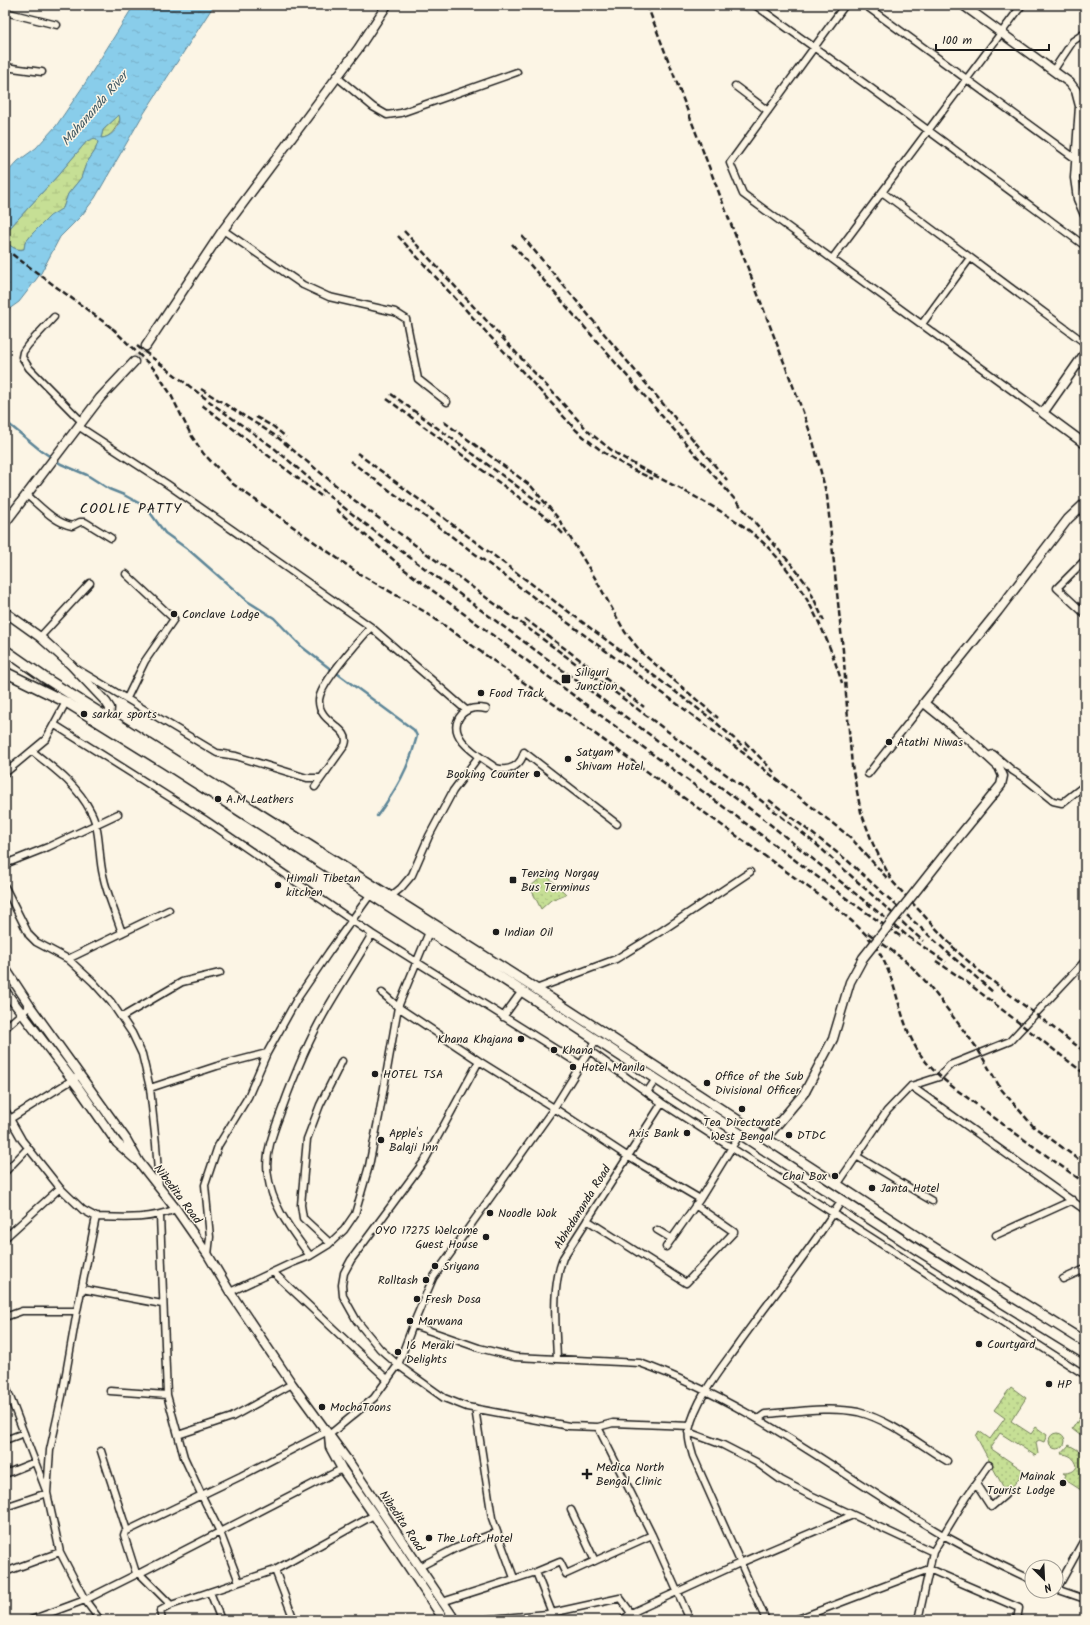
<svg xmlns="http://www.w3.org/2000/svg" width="1090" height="1625" viewBox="0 0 1090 1625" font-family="Kalam,sans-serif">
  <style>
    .grass { fill: url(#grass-dots); stroke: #717e58 }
    .wetland { fill: url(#wetland-marsh); stroke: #717e58 }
    .water { fill: url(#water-ripples); stroke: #5d8698; fill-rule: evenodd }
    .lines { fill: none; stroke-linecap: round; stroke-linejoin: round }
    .stream { stroke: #5d8698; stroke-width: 2.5 }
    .secondary-tunnel { stroke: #dad4c7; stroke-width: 8; stroke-dasharray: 8 4; stroke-linecap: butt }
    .street-casing { stroke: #1c1c1c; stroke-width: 9 }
    .secondary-casing { stroke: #1c1c1c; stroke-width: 11 }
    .primary-casing { stroke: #1c1c1c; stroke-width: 12 }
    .street { stroke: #fcf5e5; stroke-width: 6 }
    .secondary { stroke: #fcf5e5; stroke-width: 8 }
    .primary { stroke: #fcf5e5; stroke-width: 9 }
    .rail { stroke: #1c1c1c; stroke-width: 2.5; stroke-dasharray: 6 3; stroke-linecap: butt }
    .secondary-bridge-casing { stroke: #1c1c1c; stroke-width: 11; stroke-linecap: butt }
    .secondary-bridge { stroke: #fcf5e5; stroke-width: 8 }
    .poi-dot { fill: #1c1c1c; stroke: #fcf5e5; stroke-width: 1.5 }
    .labels { text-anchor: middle; stroke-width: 3; stroke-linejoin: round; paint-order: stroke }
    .poi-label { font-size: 12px; fill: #1c1c1c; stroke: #fcf5e5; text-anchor: start }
    .street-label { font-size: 12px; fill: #1c1c1c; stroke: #fcf5e5 }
    .water-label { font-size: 13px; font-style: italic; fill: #425a64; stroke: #fcf5e5 }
    .quarter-label { font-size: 14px; letter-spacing: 1px; fill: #1c1c1c; stroke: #fcf5e5 }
  </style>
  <defs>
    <pattern id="grass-dots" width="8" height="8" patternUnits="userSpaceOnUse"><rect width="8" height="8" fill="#c6df95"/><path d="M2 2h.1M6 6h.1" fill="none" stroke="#aabf80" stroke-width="1.8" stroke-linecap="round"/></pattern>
    <pattern id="wetland-marsh" width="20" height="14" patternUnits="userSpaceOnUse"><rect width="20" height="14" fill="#c6df95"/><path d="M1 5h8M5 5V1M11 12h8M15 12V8" fill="none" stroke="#aabf80"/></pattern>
    <pattern id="water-ripples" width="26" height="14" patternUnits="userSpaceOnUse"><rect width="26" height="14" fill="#89cdea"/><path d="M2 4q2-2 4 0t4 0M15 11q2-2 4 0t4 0" fill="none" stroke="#76afc8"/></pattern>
  </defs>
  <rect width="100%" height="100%" fill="#fcf5e5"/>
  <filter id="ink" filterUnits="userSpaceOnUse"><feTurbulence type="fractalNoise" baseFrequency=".025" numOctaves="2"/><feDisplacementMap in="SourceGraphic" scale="8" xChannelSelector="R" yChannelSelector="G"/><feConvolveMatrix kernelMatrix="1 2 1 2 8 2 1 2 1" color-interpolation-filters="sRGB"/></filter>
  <g filter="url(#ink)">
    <path class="grass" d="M545 874 566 894 551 900 541 909 530 887Z
      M1011 1387 1026 1398 1011 1421 1031 1434 1036 1427 1047 1435 1044 1442 1039 1440 1036 1442 1038 1454 1036 1456 1000 1433 990 1448 1024 1471 1007 1494 976 1436 979 1431 990 1439 1005 1418 994 1410Z
      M1085 1410V1439L1072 1429Z
      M1049 1441a8 8 0 1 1 16 0a8 8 0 1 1-16 0Z
      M1069 1445 1085 1454 1084 1492 1064 1479 1066 1475 1063 1473C1069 1473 1075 1472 1077 1466 1075 1458 1069 1454 1061 1454Z"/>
    <path class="wetland" d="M119 115 120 119C116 128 111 138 101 138L103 130Z
      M93 138H97L98 142 95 151 86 164 81 178 68 194 63 208 47 219 33 233 25 243 24 249C16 251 8 246 5 238L8 230 59 174 87 141Z"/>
    <path class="water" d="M134 5H214L141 118 95 198 82 215 60 237 41 273 26 293 19 302 5 312V238C8 246 16 251 24 249L25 243 33 233 50 216 63 208 68 194 81 178 86 164 95 151 98 142 95 138 87 141 59 174 8 230 5 238V175L18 161 36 148 56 126 84 85ZM119 115C123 125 111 138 101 138L103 130Z"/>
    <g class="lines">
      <path class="stream" d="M5 421 39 449 61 464 87 475 109 489 124 495 146 507 165 533 190 551 247 601 274 618 302 647 333 671
        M338 674 414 730 417 736C409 768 396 790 377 816"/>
      <path class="secondary-tunnel" d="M134 362 146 346"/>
      <defs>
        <path id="street" d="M755 5 868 86 1085 246
          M845 5 730 163 743 194 1043 413
          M865 5 1076 159
          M5 12 57 25
          M5 67 42 72
          M1053 71 1073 41 1085 33
          M337 77 373 107 387 115 401 113 517 72
          M735 86 768 111
          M1077 144 1085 137
          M882 192 1085 343
          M223 230 303 285 329 297 395 312 406 319 418 379 447 402
          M832 259 1022 5
          M54 317 28 345 23 352 22 357 29 368 82 422
          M922 324 970 258
          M78 426 167 484 371 627 466 710
          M27 495C40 506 55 523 72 526L80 522H85L111 538
          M1085 560 1057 588 1085 614
          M126 574 174 619 145 661 127 698
          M40 637 90 583
          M77 669 217 753 236 756 307 778H321
          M486 709C477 707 469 707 462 714 442 736 481 757 496 768 509 772 521 766 524 752L617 824
          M55 725 204 819 372 934 581 1065
          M32 751C55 769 78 786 91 812 101 831 98 855 103 875 107 895 116 914 122 933
          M987 757 993 754 1013 771 1027 780 1053 801 1062 803 1085 785
          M5 773 46 739 66 702
          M868 774 924 703
          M315 787 345 745C352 727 318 724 319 700 320 683 359 641 371 627
          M5 864 48 847 118 814
          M5 887 29 935 36 942 68 959 93 982 111 1002 132 1033 142 1054 150 1088 156 1144 159 1187
          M390 897 401 888 412 875 429 836 453 791 479 756
          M68 959 169 910
          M536 989 616 959 663 930 750 872
          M382 993 398 1007 479 1061 554 1108 627 1156 700 1199
          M122 1017 182 982 220 973
          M503 1017 522 991
          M5 1028 30 1006
          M590 1051 662 1103 1085 1375
          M479 1061 425 1160 351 1260 344 1273 342 1285 343 1296 357 1321 380 1349 398 1365 444 1398 467 1407 569 1426 598 1427 613 1423 690 1426
          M911 1086 1085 1210
          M150 1088 217 1066 267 1053
          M647 1092 656 1079
          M5 1110 22 1140 60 1188 83 1210 96 1217C125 1218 148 1220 176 1209
          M10 1119 80 1075
          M858 1157 932 1201
          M5 1172 28 1148
          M837 1185 887 1111 911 1086 939 1077 950 1065 1010 1041 1085 961
          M160 1216 167 1395 184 1457 202 1496 220 1532 239 1582
          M96 1217 77 1311 62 1396 50 1450 47 1493 60 1552 85 1600 100 1620
          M587 1220 686 1283 734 1232 695 1205
          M657 1230 672 1239
          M996 1235 1073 1200
          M5 1238 60 1188
          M330 1243 303 1218 301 1205 307 1139 320 1105 342 1061
          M666 1247 700 1199 740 1134
          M208 1255 210 1237 205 1185 218 1146 248 1097 267 1053 297 999 329 952 370 895
          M310 1256C293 1232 272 1207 268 1176 264 1154 274 1130 282 1109 294 1076 307 1043 325 1012 340 986 357 960 372 934
          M273 1272 388 1380
          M1063 1279 1085 1269
          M82 1289 162 1304
          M230 1292 292 1263 310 1256 328 1245 344 1230 355 1214 369 1166 379 1116 398 1007 429 932
          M5 1317 22 1311H77
          M413 1325 479 1348 515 1357 640 1363C750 1402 843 1477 943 1535 972 1551 1002 1566 1032 1580
          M557 1359C556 1327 551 1289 563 1258L662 1103
          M5 1384 47 1493 5 1507
          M110 1391 167 1395
          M475 1408 492 1518 514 1578
          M758 1419 765 1414C794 1412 830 1406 858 1412 890 1420 919 1444 947 1461
          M598 1427 652 1535 690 1620
          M688 1432 723 1445 756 1462 781 1480 806 1493 933 1552
          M178 1435 232 1417 292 1384
          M329 1435 374 1398 398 1365 413 1325 433 1278 554 1108 596 1040
          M5 1440 24 1433
          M101 1451 127 1531
          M5 1474 35 1462
          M976 1484 991 1507 1005 1495
          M571 1510 595 1561
          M419 1567 456 1548 497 1532
          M275 1570 294 1620
          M5 1572 60 1552
          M536 1572 552 1613
          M136 1573 124 1535 125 1532 241 1476 326 1432
          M140 1573 342 1469
          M1056 1589 1085 1599
          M1057 1589 1085 1538
          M210 1592 221 1620
          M442 1602 536 1572 560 1562 566 1574 652 1535
          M31 1620 85 1600 139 1573 171 1605
          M162 1620 160 1611 171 1605 275 1570 374 1515
          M480 1620 547 1614 620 1598 631 1613
          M623 1620 631 1613 740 1563 853 1515
          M766 1620 693 1456C691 1448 687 1438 689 1430 696 1399 719 1371 737 1346 772 1297 810 1251 842 1200
          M795 1620 929 1569 1019 1608 1017 1620
          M918 1620 933 1552 967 1496 989 1465
          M1085 1620V1619"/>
        <path id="secondary" d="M963 5 1070 83 1076 91 1080 106 1075 178 1078 199 1085 215
          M146 346 223 230 358 49 387 5
          M1085 353 1043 413 1085 444
          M5 523 100 398 134 362
          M5 612 40 637 71 665 106 702 110 708 109 719
          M953 844 1001 785 1003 776 999 767 971 741 924 703 998 611 1068 519 1085 503
          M5 968 30 1006 126 1139 139 1162 176 1209 208 1255 230 1292 292 1384 351 1465 455 1620
          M5 991 78 1087 117 1143 135 1159
          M766 1138 805 1092
          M329 1435 330 1447 342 1469 374 1515 444 1620"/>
        <path id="primary" d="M5 650 45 678 536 989 925 1242 1085 1342
          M5 672 66 702 166 764 494 973 919 1251 1085 1354"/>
      </defs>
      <use href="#street" class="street-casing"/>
      <use href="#secondary" class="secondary-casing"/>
      <use href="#primary" class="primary-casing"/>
      <use href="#street" class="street"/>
      <use href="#secondary" class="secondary"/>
      <use href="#primary" class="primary"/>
      <path class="rail" d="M647 5 803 412 813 441 827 496 844 660 846 695 852 766 861 812 873 844 892 881 956 950
        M404 231 590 433C598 439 606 446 614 452 653 477 697 495 736 521 792 558 823 621 842 683
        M398 236 576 430C599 451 624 467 653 479
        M522 236 727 480
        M512 244 792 565 808 586 824 621
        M5 249 116 331
        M112 328 155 370 170 393 191 435 203 453 233 484 358 573 427 613 830 903C848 918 867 932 879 952 899 985 899 1027 923 1058 938 1078 960 1092 980 1107 1014 1133 1050 1158 1085 1183
        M137 346 222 411 274 448 338 503 381 536 761 817 910 938 946 962
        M201 389 276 436 350 497 754 795 816 844 923 941
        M391 394 544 506
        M387 399 540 513 552 522 563 534
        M202 405 321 496
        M256 417 274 427 286 437
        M444 422 531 486 558 518 595 578 625 632 642 653 718 718
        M357 453 713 720 747 750
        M350 461 742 752 850 837 887 878
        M336 509 405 570 854 904 900 936
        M525 619 644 707
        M745 742 774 772
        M769 800 848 861 946 951 993 992
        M868 933 907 962 928 984 977 1048 1001 1089 1033 1126 1085 1164
        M952 947 983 974 1085 1052
        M936 961 964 980 1085 1074"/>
      <defs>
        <path id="secondary-bridge" d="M805 1092 833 1039 850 982 863 958 953 844"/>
      </defs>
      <use href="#secondary-bridge" class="secondary-bridge-casing"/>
      <use href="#secondary-bridge" class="secondary-bridge"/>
    </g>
  </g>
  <g class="poi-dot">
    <circle cx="174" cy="614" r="4"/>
    <rect x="561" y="674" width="10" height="10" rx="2"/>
    <circle cx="481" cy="693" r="4"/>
    <circle cx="84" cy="714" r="4"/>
    <circle cx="889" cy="742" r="4"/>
    <circle cx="568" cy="759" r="4"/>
    <circle cx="537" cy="774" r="4"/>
    <circle cx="218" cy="799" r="4"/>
    <rect x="509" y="876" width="8" height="8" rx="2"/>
    <circle cx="278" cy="885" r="4"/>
    <circle cx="496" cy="932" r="4"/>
    <circle cx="521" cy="1039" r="4"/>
    <circle cx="554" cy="1050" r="4"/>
    <circle cx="573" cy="1067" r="4"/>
    <circle cx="375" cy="1074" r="4"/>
    <circle cx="707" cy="1083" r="4"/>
    <circle cx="742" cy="1109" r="4"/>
    <circle cx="687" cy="1133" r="4"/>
    <circle cx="789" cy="1135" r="4"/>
    <circle cx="381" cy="1140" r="4"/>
    <circle cx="835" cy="1176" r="4"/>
    <circle cx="872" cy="1188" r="4"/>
    <circle cx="490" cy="1213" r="4"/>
    <circle cx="486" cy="1237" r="4"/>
    <circle cx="435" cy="1266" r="4"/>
    <circle cx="426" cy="1280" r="4"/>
    <circle cx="417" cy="1299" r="4"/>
    <circle cx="410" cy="1321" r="4"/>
    <circle cx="979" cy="1344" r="4"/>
    <circle cx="398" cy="1352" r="4"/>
    <circle cx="1049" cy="1384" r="4"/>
    <circle cx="322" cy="1407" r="4"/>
    <path d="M585 1468h4v4h4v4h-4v4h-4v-4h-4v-4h4z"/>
    <circle cx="1063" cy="1483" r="4"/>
    <circle cx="429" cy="1538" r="4"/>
  </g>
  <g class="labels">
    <g class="poi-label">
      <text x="182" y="618">Conclave Lodge</text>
      <text x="575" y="676">Siliguri<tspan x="575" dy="14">Junction</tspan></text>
      <text x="489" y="697">Food Track</text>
      <text x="92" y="718">sarkar sports</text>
      <text x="897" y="746">Atathi Niwas</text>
      <text x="576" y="756">Satyam<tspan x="576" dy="14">Shivam Hotel</tspan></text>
      <text x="529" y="778" text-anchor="end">Booking Counter</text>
      <text x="226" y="803">A.M Leathers</text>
      <text x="521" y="877">Tenzing Norgay<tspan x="521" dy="14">Bus Terminus</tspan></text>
      <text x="286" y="882">Himali Tibetan<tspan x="286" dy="14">kitchen</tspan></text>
      <text x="504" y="936">Indian Oil</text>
      <text x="513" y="1043" text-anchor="end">Khana Khajana</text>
      <text x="562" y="1054">Khana</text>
      <text x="581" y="1071">Hotel Manila</text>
      <text x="383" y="1078">HOTEL TSA</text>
      <text x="715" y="1080">Office of the Sub<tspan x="715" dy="14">Divisional Officer</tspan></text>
      <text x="742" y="1126" text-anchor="middle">Tea Directorate<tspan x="742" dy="14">West Bengal</tspan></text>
      <text x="389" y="1137">Apple's<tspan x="389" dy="14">Balaji Inn</tspan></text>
      <text x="679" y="1137" text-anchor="end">Axis Bank</text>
      <text x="797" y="1139">DTDC</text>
      <text x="827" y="1180" text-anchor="end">Chai Box</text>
      <text x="880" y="1192">Janta Hotel</text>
      <text x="498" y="1217">Noodle Wok</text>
      <text x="478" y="1234" text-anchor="end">OYO 17275 Welcome<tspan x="478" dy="14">Guest House</tspan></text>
      <text x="443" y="1270">Sriyana</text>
      <text x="418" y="1284" text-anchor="end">Rolltash</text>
      <text x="425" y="1303">Fresh Dosa</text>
      <text x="418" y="1325">Marwana</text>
      <text x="987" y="1348">Courtyard</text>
      <text x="406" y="1349">16 Meraki<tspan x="406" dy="14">Delights</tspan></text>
      <text x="1057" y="1388">HP</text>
      <text x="330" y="1411">MochaToons</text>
      <text x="596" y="1471">Medica North<tspan x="596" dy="14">Bengal Clinic</tspan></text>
      <text x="1055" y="1480" text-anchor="end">Mainak<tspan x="1055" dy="14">Tourist Lodge</tspan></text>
      <text x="437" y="1542">The Loft Hotel</text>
    </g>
    <g class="street-label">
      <text transform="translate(178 1194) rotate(53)" y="4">Nibedita Road</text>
      <text transform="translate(582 1207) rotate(-58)" y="4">Abhedananda Road</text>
      <text transform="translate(402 1521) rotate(56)" y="4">Nibedita Road</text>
    </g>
    <g class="water-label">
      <text transform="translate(94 108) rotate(-49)" y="5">Mahananda River</text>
    </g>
    <g class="quarter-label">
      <text x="131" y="513">COOLIE PATTY</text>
    </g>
  </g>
  <rect width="1090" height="1625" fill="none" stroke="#fcf5e5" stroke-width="20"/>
  <rect x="10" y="10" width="1070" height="1605" fill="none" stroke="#1c1c1c" stroke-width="1.5" filter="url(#ink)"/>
  <g transform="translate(1044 1579) rotate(156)"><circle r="19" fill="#fcf5e5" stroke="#a29e95"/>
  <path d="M0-3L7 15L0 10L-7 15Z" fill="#1c1c1c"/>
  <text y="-6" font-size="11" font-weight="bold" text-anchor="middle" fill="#1c1c1c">N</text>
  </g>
  <path d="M936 44v6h113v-6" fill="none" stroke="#1c1c1c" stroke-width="2"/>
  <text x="942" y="44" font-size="12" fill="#1c1c1c" stroke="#fcf5e5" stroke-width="3" paint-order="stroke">100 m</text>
</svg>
